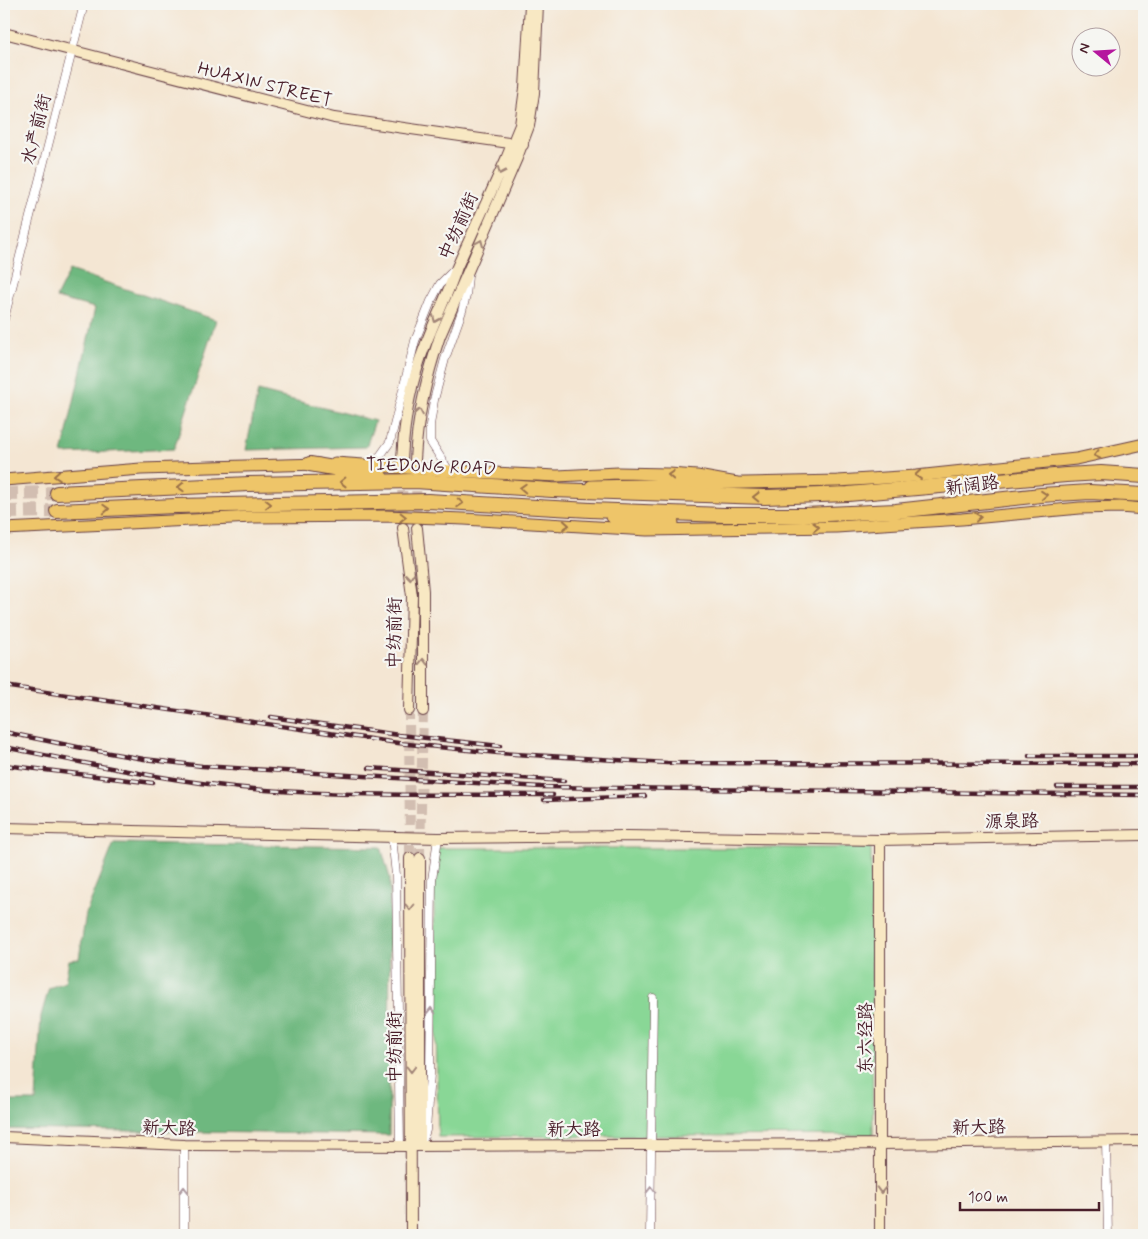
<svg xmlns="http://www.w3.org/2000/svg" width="1148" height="1239" viewBox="0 0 1148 1239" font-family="Mynerve,'LXGW WenKai TC',sans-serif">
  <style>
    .green { fill: #89d796; stroke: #6a7b60 }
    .forest { fill: #6eb87f; stroke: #5c6c55 }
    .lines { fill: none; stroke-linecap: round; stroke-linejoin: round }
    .secondary-tunnel { stroke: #d2beb1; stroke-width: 10; stroke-dasharray: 10 5; stroke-linecap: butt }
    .highway-tunnel { stroke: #d2beb1; stroke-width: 14; stroke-dasharray: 14 7; stroke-linecap: butt }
    .street-casing { stroke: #643d44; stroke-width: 9 }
    .secondary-casing { stroke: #643d44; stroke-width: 12 }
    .primary-casing { stroke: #643d44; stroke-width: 13 }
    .highway-casing { stroke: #643d44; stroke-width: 16 }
    .street { stroke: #fff; stroke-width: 8 }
    .secondary { stroke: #f8e8c3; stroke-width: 10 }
    .primary { stroke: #eec569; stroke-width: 11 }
    .highway { stroke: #eec569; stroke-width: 14 }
    .rail-casing { stroke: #4a1f2b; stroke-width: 4.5 }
    .rail { stroke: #f6f6f2; stroke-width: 2.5; stroke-dasharray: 8; stroke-linecap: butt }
    .oneway { stroke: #a18477 }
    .oneway2 { stroke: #9c724a }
    .oneway3 { stroke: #ae9aa0 }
    .labels { text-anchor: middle; stroke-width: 4.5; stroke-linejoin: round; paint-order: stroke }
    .street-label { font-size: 18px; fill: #4a1f2b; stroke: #f6f6f2 }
  </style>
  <rect width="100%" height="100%" fill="#f6f6f2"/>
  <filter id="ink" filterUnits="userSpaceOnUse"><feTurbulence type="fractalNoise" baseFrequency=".02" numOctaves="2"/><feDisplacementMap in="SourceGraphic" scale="10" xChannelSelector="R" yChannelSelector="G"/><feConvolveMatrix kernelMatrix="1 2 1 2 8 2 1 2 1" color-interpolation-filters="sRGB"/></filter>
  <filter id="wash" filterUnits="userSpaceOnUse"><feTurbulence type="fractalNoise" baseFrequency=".0096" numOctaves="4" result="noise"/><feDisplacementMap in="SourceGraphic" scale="20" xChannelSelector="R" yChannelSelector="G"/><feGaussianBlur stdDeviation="1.12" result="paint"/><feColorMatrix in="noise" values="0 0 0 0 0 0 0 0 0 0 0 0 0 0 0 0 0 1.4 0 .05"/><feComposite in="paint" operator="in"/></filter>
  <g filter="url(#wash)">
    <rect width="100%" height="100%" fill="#f4e6d3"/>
    <path class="green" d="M433 848H871L873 1135 438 1137Z"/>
    <path class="forest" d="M70 270 216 320 174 449 62 454 95 308 56 298Z
      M258 391 375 421 366 447 246 450Z
      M114 843 381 847 390 878 389 1135 4 1129V1101H36L41 1016 49 988 65 982 69 960 79 959 86 913Z"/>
  </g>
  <g filter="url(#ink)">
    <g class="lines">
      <path class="secondary-tunnel" d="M402 476 403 524
        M416 476 417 524
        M409 710 410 858
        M420 858 423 711"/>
      <path class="highway-tunnel" d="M4 494 57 493
        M4 512 57 511"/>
      <defs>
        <path id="street" d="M4 319 84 4
          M367 465 380 456 390 442 415 341 431 301 440 284 456 268
          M449 471 430 441V425L434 400 445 359 462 311 466 296 468 276
          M392 837 396 875 400 1146
          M1106 1141 1108 1235
          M422 1142 426 1130 430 1074 432 880 438 838
          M184 1145V1235
          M650 1235 653 998"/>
        <path id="secondary" d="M4 33 334 118 523 145
          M402 460C404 422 411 381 425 346 435 319 448 294 457 267L506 159 520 125 525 88 530 4
          M415 460C417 417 426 378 440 336L517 158 529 126 534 93 538 4
          M403 528 412 596 409 710
          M417 528 423 591V711
          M4 828 438 838 627 836 880 840 1144 835
          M880 840V1235
          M410 858 411 1235
          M420 858V1146
          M4 1137 184 1145 411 1146 881 1144 1144 1141"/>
        <path id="primary" d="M335 463 449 471 557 476 618 473 669 474 697 476 737 483
          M4 480 141 469 319 464
          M591 486 838 481 916 476 1076 459 1144 444
          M612 517 673 523
          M4 529 253 517 386 516 464 519 647 530 836 527 962 519 1080 508 1120 507 1144 509"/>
        <path id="highway" d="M310 464 380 476
          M57 493 249 484 415 481 552 490 765 497 848 494 1066 475 1101 473 1144 476
          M57 511 176 506 428 501 590 510 723 515H804L896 511 1041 495 1090 492 1144 495"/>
      </defs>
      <use href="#street" class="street-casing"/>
      <use href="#secondary" class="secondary-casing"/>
      <use href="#primary" class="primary-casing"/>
      <use href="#highway" class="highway-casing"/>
      <use href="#street" class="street"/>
      <use href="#secondary" class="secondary"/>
      <use href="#primary" class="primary"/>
      <use href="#highway" class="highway"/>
      <defs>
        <path id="rail" d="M4 686 398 743 498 753 667 763 1144 764
          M271 717 399 735 500 746
          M4 732 92 750 144 759 202 766 541 787 1144 795
          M4 747C90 764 177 783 265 790 361 797 457 794 553 795
          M1029 756H1144
          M4 765 153 783
          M369 768 564 781
          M1057 787H1144
          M544 800 645 796"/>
      </defs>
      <use href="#rail" class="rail-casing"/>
      <use href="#rail" class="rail"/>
    </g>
    <defs><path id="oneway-chevron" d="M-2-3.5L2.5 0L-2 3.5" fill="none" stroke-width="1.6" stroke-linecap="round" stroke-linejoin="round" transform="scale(1.25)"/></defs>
    <g class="oneway">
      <use href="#oneway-chevron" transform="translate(501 171) rotate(114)"/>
      <use href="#oneway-chevron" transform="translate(480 243) rotate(-67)"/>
      <use href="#oneway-chevron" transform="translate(436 319) rotate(113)"/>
      <use href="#oneway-chevron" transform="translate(419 412) rotate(-80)"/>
      <use href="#oneway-chevron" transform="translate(410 576) rotate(84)"/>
      <use href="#oneway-chevron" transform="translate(423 662) rotate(-89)"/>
      <use href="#oneway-chevron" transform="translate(410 907) rotate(90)"/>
      <use href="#oneway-chevron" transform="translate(411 1069) rotate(90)"/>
      <use href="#oneway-chevron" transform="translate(881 1190) rotate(91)"/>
    </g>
    <g class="oneway2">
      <use href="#oneway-chevron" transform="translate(1097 455) rotate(167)"/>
      <use href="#oneway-chevron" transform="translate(671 475) rotate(-177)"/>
      <use href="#oneway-chevron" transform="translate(918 475) rotate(175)"/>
      <use href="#oneway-chevron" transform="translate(57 476) rotate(176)"/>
      <use href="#oneway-chevron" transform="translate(343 482) rotate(179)"/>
      <use href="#oneway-chevron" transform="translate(181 487) rotate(178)"/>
      <use href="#oneway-chevron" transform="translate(523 488) rotate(-177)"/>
      <use href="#oneway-chevron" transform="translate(1044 495) rotate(-5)"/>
      <use href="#oneway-chevron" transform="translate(756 497) rotate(-179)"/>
      <use href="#oneway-chevron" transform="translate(460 503) rotate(3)"/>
      <use href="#oneway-chevron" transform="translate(268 504) rotate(-1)"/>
      <use href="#oneway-chevron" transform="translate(106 509) rotate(-3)"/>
      <use href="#oneway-chevron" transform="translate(403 517) rotate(1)"/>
      <use href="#oneway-chevron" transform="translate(978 517) rotate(-6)"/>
      <use href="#oneway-chevron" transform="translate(566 525) rotate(5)"/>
      <use href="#oneway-chevron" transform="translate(816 527) rotate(-1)"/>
    </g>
    <g class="oneway3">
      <use href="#oneway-chevron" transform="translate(431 1011) rotate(-90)"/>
      <use href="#oneway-chevron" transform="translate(184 1190) rotate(-90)"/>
      <use href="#oneway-chevron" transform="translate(651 1190) rotate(-90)"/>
    </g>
  </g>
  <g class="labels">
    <g class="street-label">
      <text transform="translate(265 84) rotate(14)" y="6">HUAXIN STREET</text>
      <text transform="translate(36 129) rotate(-76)" y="6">水产前街</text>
      <text transform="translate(458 226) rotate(-66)" y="6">中纺前街</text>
      <text transform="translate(431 466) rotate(2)" y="6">TIEDONG ROAD</text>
      <text transform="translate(972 485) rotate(-7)" y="6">新阔路</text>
      <text transform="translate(394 633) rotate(-89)" y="6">中纺前街</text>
      <text transform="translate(1012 821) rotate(-1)" y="6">源泉路</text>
      <text transform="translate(865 1038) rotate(-90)" y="6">东六经路</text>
      <text transform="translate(394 1047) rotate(-90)" y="6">中纺前街</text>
      <text transform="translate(979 1127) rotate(-1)" y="6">新大路</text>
      <text transform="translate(169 1128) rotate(2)" y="6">新大路</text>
      <text x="574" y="1135">新大路</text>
    </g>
  </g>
  <rect width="1148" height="1239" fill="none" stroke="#f6f6f2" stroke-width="20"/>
  <g transform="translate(1096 52) rotate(288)"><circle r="24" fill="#f6f6f2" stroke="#b1a0a2"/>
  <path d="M0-4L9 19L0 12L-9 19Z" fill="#b5179e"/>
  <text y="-8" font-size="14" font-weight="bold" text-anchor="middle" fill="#4a1f2b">N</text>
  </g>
  <path d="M960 1202v8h139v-8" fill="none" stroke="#4a1f2b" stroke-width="2.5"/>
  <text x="968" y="1202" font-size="15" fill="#4a1f2b" stroke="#f6f6f2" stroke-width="4" paint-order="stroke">100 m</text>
</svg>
